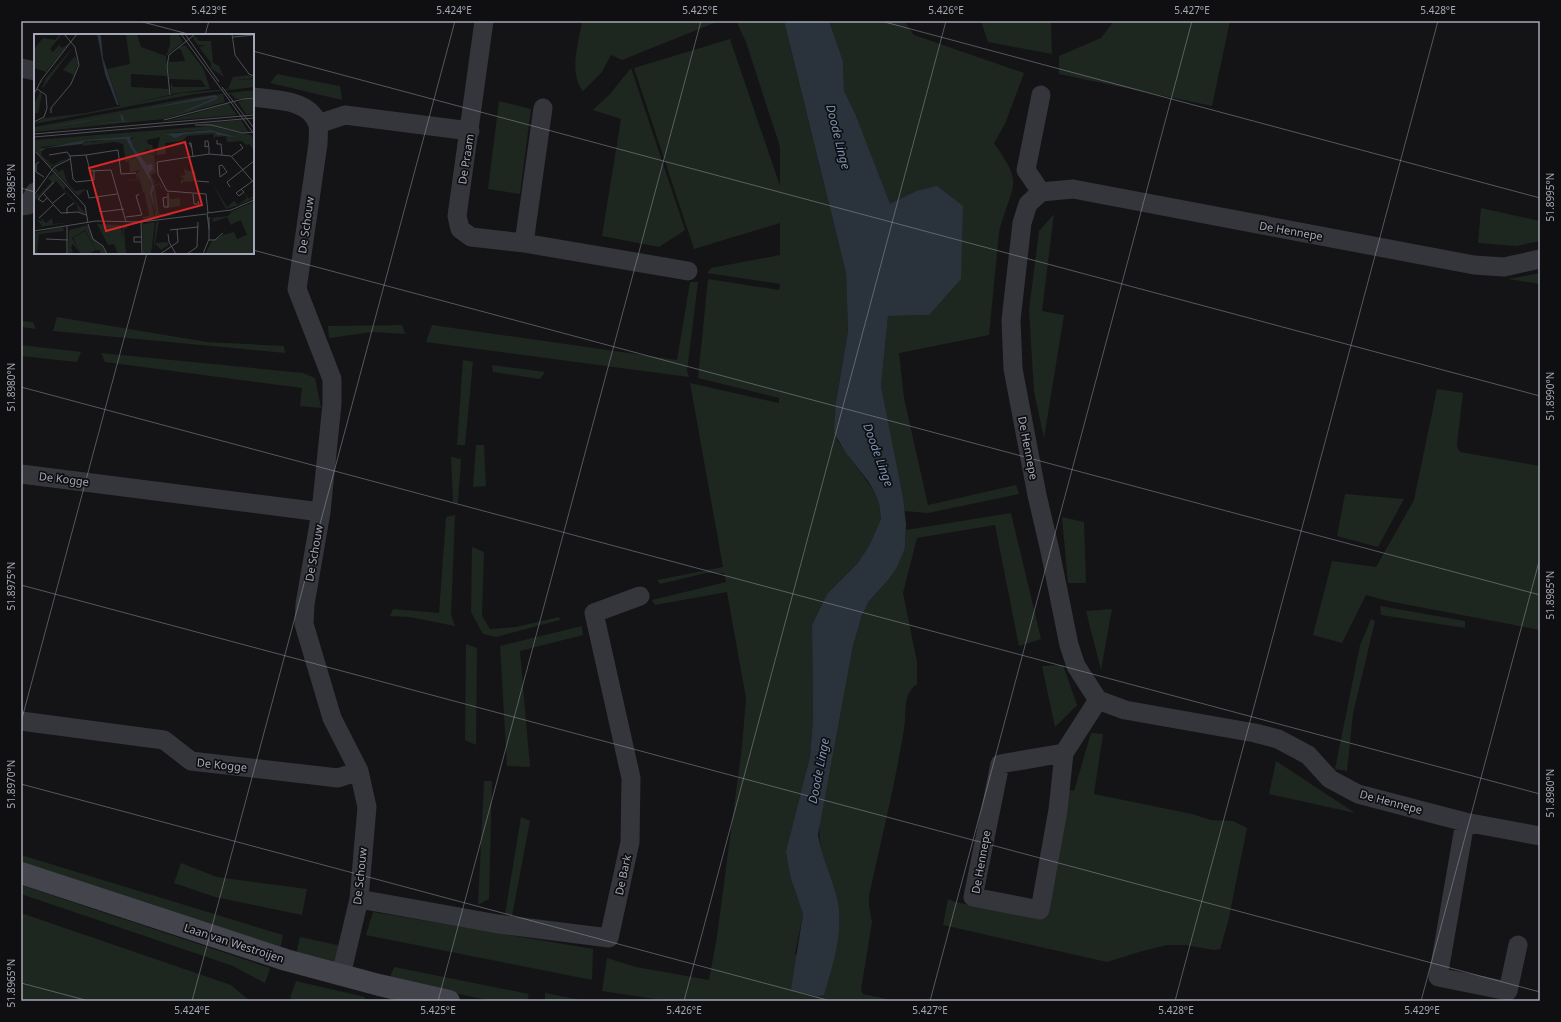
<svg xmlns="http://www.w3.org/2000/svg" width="1561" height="1022" viewBox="0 0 1561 1022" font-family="'Noto Sans',sans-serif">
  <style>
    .green { fill: #1e2620 }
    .water { fill: #2a323b }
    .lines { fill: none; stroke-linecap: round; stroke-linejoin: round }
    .street { stroke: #35363b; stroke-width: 19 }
    .secondary { stroke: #43444c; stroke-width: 22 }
    .ticks { fill: none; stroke: #a5a9b7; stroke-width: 1; stroke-opacity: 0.45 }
    .labels { text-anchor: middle; stroke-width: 3.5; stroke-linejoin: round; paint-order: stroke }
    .street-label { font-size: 11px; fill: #a5a9b7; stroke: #0f0f11 }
    .water-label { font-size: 12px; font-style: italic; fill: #7a95b5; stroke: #0f0f11 }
    .inset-road { fill: none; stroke: #4e5056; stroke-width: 1 }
    .view { fill: #d62828; fill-opacity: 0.15; stroke: #d62828; stroke-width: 2 }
    .inset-edge { fill: none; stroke: #a5a9b7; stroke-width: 2 }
    .neatline { fill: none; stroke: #a5a9b7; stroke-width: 1.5 }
    .ticks-label { font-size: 10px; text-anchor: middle; fill: #a5a9b7 }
  </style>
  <rect width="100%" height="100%" fill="#141416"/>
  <path class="green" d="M582 21H719L622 60 611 55 602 72 583 91C568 73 579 42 582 21Z
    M736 21H784L846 273 848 331 836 402 837 440 874 491 879 503 881 519 869 546 857 564 827 594 812 625 813 719 810 757 803 790 791 879 803 914 795 954 831 969C836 947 843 925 838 902 832 875 816 852 820 822L853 646 862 615 869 601 889 579 905 548 906 530 1011 513 1041 639 1019 646 995 525 917 538 903 593 917 662V684C902 694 907 713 904 729 895 785 881 841 869 896V905L872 922 861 990 863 994 896 1001H668L602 991 607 958 636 967 709 980 717 936 742 747 746 698 727 592 655 605 652 600 726 582 724 573H706L660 584 657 580 723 567 690 383 779 403V398L698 378 708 279 779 290 780 284 707 273 711 268 780 255V223L694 249 634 68 730 39 780 186V147L746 42Z
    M829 21H904L914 35 1024 73 1005 124 994 143C1001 154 1015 171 1013 185 1011 199 1002 217 999 233L989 335 899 353 904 398 928 505 1016 485 1019 494 928 513 904 511 881 386 888 316 929 315 916 191 890 205 855 113 844 91 843 61Z
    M981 21H1051L1052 54 988 42Z
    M1114 21H1230L1212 106 1059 74V56L1101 38Z
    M631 68 685 230 659 247 602 236 621 119 593 110 609 95Z
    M277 74 340 86 342 100 270 83Z
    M499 101 531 109 520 194 488 189Z
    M1481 208 1540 221V241L1516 246 1478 243Z
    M1054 214 1042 311 1064 315 1044 438 1034 392 1029 310 1039 231Z
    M1540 273V284L1508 279Z
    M690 282H698L687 371 689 377 426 342 432 325 677 360Z
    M57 317 207 342 284 346 285 353 53 331Z
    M21 321 33 322 36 329 21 327Z
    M402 325 405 334 373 332 329 338 328 326Z
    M21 345 81 352 77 362 21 356Z
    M101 353 303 373 315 378 321 408 300 406 302 388 105 362Z
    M463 360 473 362 465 445H457Z
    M492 365 545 372 540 379 493 372Z
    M1437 389 1463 393 1457 444 1458 449 1460 452 1540 466V630L1388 601 1366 595 1342 643 1313 635 1332 561 1376 567 1414 500Z
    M476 445H484L486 486 473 487Z
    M451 457 461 459 458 503 453 502Z
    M1345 494 1404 499 1378 547 1337 536Z
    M455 515 451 615 455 626 410 617 390 616 393 609 439 613 446 517Z
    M1062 517 1084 522 1086 583H1068Z
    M472 547 484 552 482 616 490 629 516 627 559 617 560 620 496 637 483 634 471 612Z
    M1380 606 1465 621V628L1381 615Z
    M1112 609 1101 670 1086 611Z
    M1371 619 1375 621 1353 714 1347 771 1335 769 1360 645Z
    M582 626 583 635 520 651 530 767 507 766 500 646Z
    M466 644 477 648 476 745 465 740Z
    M1063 665 1077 705 1055 727 1042 666Z
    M1091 733 1103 734 1094 794 1192 814 1211 820 1233 821 1247 828 1228 922 1220 949 1214 950 1185 945H1167L1139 952 1107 962 943 925 948 899 955 902 1039 919 1069 790 1074 791Z
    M1276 761 1355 813 1269 794Z
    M484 781H492L489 899 478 905Z
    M521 817 530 821 512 916 505 914Z
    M21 855 283 935 280 950 21 869Z
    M181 863 217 877 307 889 302 915 215 897 174 883Z
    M21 885 270 968 265 983 233 966 21 894Z
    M373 912 593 949 592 980 366 935Z
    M21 913 231 985 250 1001H21Z
    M300 937 342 946 336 965 296 955Z
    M394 967 529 994 527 1001H493L389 980Z
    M296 981 365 997 364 1001H299L290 998Z
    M545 993 586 1001H545Z"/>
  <path class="water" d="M784 21H829L843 61 844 91 855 113 890 204 916 191 937 186 963 206 961 279 929 315 888 316 881 386 903 498 906 524 905 548 897 567 889 579 869 601 862 615 853 646 818 835C822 859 833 879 838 902 844 933 832 966 824 995L817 996 791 990 803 914 791 879 786 852 810 757 813 719 812 625 827 594 857 564 869 546 881 519 879 503 874 491 868 481 846 453 834 433 836 402 848 331 846 273Z"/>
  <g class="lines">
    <path class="street" d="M484 21 457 216 460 229 471 237 524 243 688 271
      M21 68 35 71
      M1041 95 1026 170 1041 192
      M253 97C274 100 311 99 318 125 319 131 318 138 318 144L297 289 332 379V404L321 512 305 604 304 624 332 718 359 771 367 807 359 899 341 975
      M318 124 345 115 470 131
      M21 206 28 205 35 192
      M524 243 543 108
      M1540 259 1504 267 1474 265 1073 189 1041 192 1028 204 1022 223 1011 320 1013 369 1037 495 1050 551 1069 645 1076 666 1098 700 1125 710 1255 733 1278 739 1308 755 1330 779 1358 794 1465 822 1540 836
      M21 474 321 512
      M21 721 164 740 191 761 338 778 359 771
      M1064 753 1000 764 973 897 1040 910 1058 810 1064 753 1098 700
      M1465 822 1438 977 1508 991 1518 945
      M359 899 498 924 609 938 630 842 631 778 594 613 640 596"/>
    <path class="secondary" d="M21 873 286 960 379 985 449 1001"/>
  </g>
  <path class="ticks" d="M139 21 192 35M881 21 1540 198M205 35 209 21M253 51 1540 396M21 188 35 192M253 250 1540 595M21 387 1540 794M21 585 1540 992M21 722 147 253M21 784 831 1001M21 983 89 1001M192 1001 455 21M438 1001 701 21M684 1001 946 21M930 1001 1192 21M1175 1001 1438 21M1421 1001 1540 558"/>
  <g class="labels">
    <g class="street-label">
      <text transform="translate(466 159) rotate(-81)" y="4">De Praam</text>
      <text transform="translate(306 225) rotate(-82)" y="4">De Schouw</text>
      <text transform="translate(1291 231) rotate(10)" y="4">De Hennepe</text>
      <text transform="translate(1028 448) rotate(79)" y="4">De Hennepe</text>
      <text transform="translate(64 479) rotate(7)" y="4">De Kogge</text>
      <text transform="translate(314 553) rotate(-80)" y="4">De Schouw</text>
      <text transform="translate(222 765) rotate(6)" y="4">De Kogge</text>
      <text transform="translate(1391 802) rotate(15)" y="4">De Hennepe</text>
      <text transform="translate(981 862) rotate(-80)" y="4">De Hennepe</text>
      <text transform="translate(623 875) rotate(-78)" y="4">De Bark</text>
      <text transform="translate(360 876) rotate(-84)" y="4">De Schouw</text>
      <text transform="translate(234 943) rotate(18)" y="4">Laan van Westroijen</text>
    </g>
    <g class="water-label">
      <text transform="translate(838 137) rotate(76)" y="4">Doode Linge</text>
      <text transform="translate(878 455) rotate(70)" y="4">Doode Linge</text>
      <text transform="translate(819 771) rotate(-79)" y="4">Doode Linge</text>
    </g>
  </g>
  <g transform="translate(34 34)">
    <rect width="220" height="220" fill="#141416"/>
    <path d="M26 0H28L16 15 19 18 25 11 28 14 36 9 12 38 0 34V15L9 4 21 6ZM92 0H103L107 13 132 22 136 11V0H144L149 8 132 22 133 42 97 40V53L135 55V61L86 72 73 35 96 30ZM161 2 165 7H177L179 29 185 32 190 43 177 34V29L165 13 172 11H164L159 4ZM151 11 169 34 176 55 137 60V48L139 53H172L167 46 135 45 133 28 151 27 147 16 143 14ZM40 12 9 54H8L12 44ZM41 22 44 29 40 41 29 36ZM216 41 220 44 199 46 220 45V53L161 60 0 90 10 84 52 79 148 59 194 55 199 43ZM220 56V63L202 65 197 60 189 61 191 68 130 85 0 98V93L162 63ZM6 58 8 60 4 79H0V70ZM212 65H220V80H212L204 68ZM194 69 203 81 131 87 152 82ZM207 86 215 99 165 90ZM176 92 217 101 220 105V116L215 110 212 111 208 107 193 108 192 102 181 103 180 106 179 100 153 102 148 107 131 109 132 120 122 121 126 103 113 106 114 110 118 111 121 120H117L114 115 109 118 120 121 122 138 117 141 121 149 126 147 119 150 113 132 96 107 101 102 7 113 8 122 19 131 26 127 35 124 19 132 8 124 19 133H16L2 117 0 119V106ZM177 96 202 104 183 101 180 98 132 99ZM76 105H92L104 122 118 151 116 159 120 182 122 177 118 157 120 151 126 149 129 157 125 150 121 152 125 180 143 181 109 185 108 183 115 182V180L110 158 105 160 109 157 105 159 109 157 104 141V146L87 148 103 145 102 140 107 136 96 138 95 127 101 124 106 131 101 123 92 129 89 110 80 108 48 112 51 107 59 108ZM25 131 21 134 25 138 29 135 33 148 41 157 52 155 44 162 20 136V133ZM150 134 153 137H161L162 147 149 148 147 151V146L150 145 146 142 151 141ZM20 139 32 153 30 155 52 180 44 177 43 171 22 147 0 167 2 159 5 161 18 148 14 144ZM177 147 193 173 200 167 204 171 213 164 210 158 215 165 220 161V164L205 171 192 175ZM135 161 136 165 146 164V172L129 175 134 173ZM219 168 220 220H171L178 207 189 201 200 198 203 205 213 201 207 186 202 188 200 181 202 188 197 191 193 183 179 188 178 184 194 182 198 178 194 179ZM6 183 12 189 18 184 19 190 38 188 0 194 8 192 3 186 8 187ZM125 187 121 209 133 208 135 211 127 216 121 209 119 220 122 189ZM108 188 110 190 121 188 117 220H109ZM63 190 87 191 88 203 89 192 95 193 90 195 92 220H84L80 210 74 211ZM54 191 59 204 68 212 73 220H67L65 215 63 217 51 196 38 204 47 220 39 210 37 213 39 218 34 219 35 196ZM29 193 30 197 5 200 3 220H0V199ZM51 197 62 216 55 220H47L39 204Z" fill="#1e2620" fill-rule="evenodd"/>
    <path d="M63 0 67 2 69 24 85 71H83L71 40ZM181 61 184 63 183 65 156 76 141 81 183 63 101 77ZM98 79 88 81 91 87H98L53 91 88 87 86 81 38 90 3 95ZM177 96 205 104 183 101 180 98 151 100 141 104 132 100ZM101 102 96 104 99 112 113 131 118 130 119 135 115 139 120 153 118 159 122 182 116 159 118 150 92 105 51 107 48 110 12 114 8 117 5 115 52 106Z" fill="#2a323b"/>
    <path class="inset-road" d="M147 0 220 100M151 0 185 48M198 0 201 21 215 40 220 42M199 3 220 1M188 53 220 94M0 60 8 45 43 0M136 61 133 32 135 21 160 1M17 79V74L37 50 45 31 41 13 30 0M130 86 209 65 220 64M0 88 10 83 13 74 12 61 3 55M161 91H177L209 99 220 98M0 100 220 81M0 103 220 84M183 106V110H187L188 121M175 112 171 113V107H174L175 114V120M158 114 155 109H157L159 122M2 118 51 172 54 189M15 121 33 118 36 122M52 121 84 116 87 140 102 139M36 122 52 121 56 137 77 136 92 188M36 122 39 145 42 148 60 146V137M198 122 209 114 206 110M5 128 2 130V138L10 143M188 131 193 138 186 143 185 132ZM163 147 175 148M196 153 193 148 220 127M207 155 210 158 205 162 202 159 220 146M53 156 55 164 83 160M9 159 27 179 44 178 52 181M159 160 160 170H165L164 167M0 161 20 133 36 125M64 163 66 178 90 175M133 163 129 164 130 173H134V159M13 164 9 168 4 165 20 148M19 169 31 159M174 179 172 160 133 157 124 140 123 128 175 120 197 122 220 149M33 180V174L40 169M92 183 108 181 102 162 105 160M5 184 19 171M107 188 108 220M54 190 59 205 69 212 73 220M33 192V220M175 195 173 179 197 176 220 166M136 196 164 193M0 197 62 187 107 188 172 180M134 200 135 208 142 220M108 203H100V208H108M12 205 34 206M175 206H181L189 199M126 220 144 208 143 195M153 220 163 213 164 188M169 220 175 205V183"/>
    <path class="view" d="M151 108 168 171 72 197 55 134Z"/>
    <rect width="220" height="220" class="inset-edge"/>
  </g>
  <rect width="1561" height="1022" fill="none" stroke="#0f0f11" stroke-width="44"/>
  <rect x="22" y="22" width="1517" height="978" class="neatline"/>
  <g class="ticks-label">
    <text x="209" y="14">5.423°E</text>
    <text x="454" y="14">5.424°E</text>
    <text x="700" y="14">5.425°E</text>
    <text x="946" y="14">5.426°E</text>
    <text x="1192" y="14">5.427°E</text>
    <text x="1438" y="14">5.428°E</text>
    <text transform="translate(11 188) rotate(-90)" y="4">51.8985°N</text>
    <text transform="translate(1550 197) rotate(-90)" y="4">51.8995°N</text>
    <text transform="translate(11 387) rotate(-90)" y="4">51.8980°N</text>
    <text transform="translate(1550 396) rotate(-90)" y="4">51.8990°N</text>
    <text transform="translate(11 586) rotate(-90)" y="4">51.8975°N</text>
    <text transform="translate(1550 595) rotate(-90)" y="4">51.8985°N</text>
    <text transform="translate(11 784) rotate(-90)" y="4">51.8970°N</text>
    <text transform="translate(1550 793) rotate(-90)" y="4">51.8980°N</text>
    <text transform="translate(11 983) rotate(-90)" y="4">51.8965°N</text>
    <text x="192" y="1014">5.424°E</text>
    <text x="438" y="1014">5.425°E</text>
    <text x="684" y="1014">5.426°E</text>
    <text x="930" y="1014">5.427°E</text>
    <text x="1176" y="1014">5.428°E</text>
    <text x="1422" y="1014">5.429°E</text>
  </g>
</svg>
